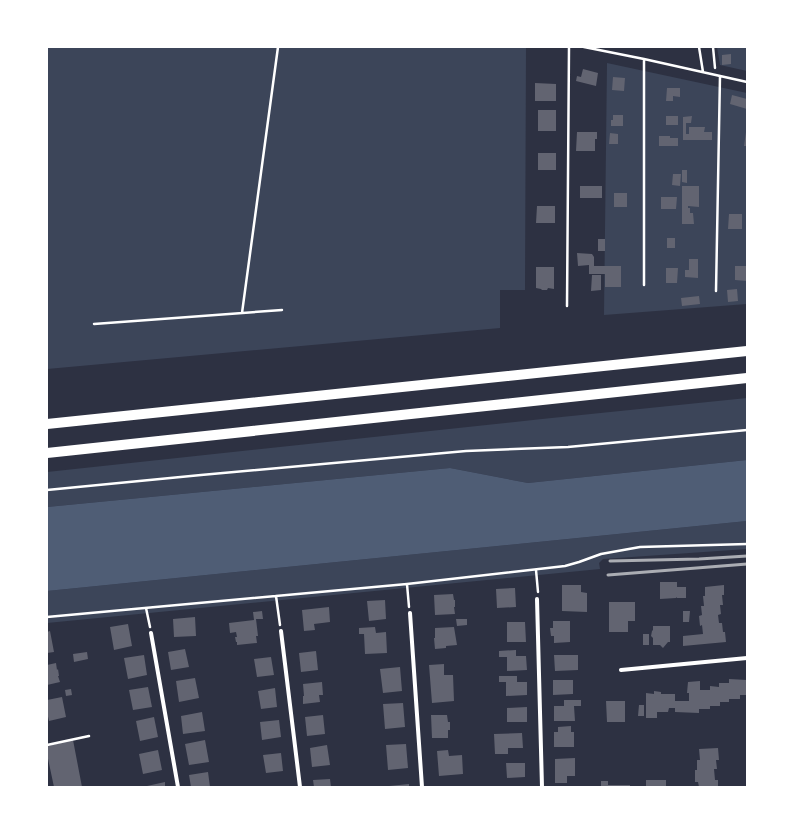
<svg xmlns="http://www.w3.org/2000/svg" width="794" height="834" viewBox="0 0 794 834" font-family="'PT Sans Narrow',sans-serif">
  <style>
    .green { fill: #3c4559 }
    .water { fill: #4f5d75 }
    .building { fill: #626471 }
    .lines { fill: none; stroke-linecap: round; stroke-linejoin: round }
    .path { stroke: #fff; stroke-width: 2.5 }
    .service { stroke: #fff; stroke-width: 2.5 }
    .minor { stroke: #fff; stroke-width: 4 }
    .motorway { stroke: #fff; stroke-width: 10 }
    .rail { stroke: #abadb3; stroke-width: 3 }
  </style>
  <rect width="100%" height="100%" fill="#2d3142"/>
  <path class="green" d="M47 47H526L525 290H500V328L47 369Z
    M717 47H747V71L720 65Z
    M607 63 747 93V304L604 315Z
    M747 398V460L528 483 450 468 47 507V472L542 419Z
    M747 521V549L603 559 599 563 600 569 47 623V591Z"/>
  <path class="water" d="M747 460V521L47 591V507L450 468 528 483Z"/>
  <path class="building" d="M731 54V64L722 65V55Z
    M583 69 598 73 596 86 576 81 577 76 581 77Z
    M613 77 625 78 624 91 612 90Z
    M535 83 556 84V101H535Z
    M667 88H680V97L673 96V101H666Z
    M732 95 747 99V109L730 104Z
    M538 110H556V131H538Z
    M613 115H623V126H611V120H613Z
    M666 116H678V125H666Z
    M692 116 691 123H686V134H689V127H705L704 132H712V140H683V117Z
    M577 132H597V139H595V151H576Z
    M746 132H747V146H744Z
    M610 133 618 134V144H609Z
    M659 136H670V138H678V146H659Z
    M538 153H556V170H538Z
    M682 170H687V183L682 182Z
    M673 174H681L680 186 672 185Z
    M580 186H602V198H580Z
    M682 186H699V207L688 206V208H690V213H693L694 224H682Z
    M614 193H627V207H614Z
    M661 197H677L676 209H661Z
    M537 206H555V223H536Z
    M729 214H742V229H728Z
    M667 238H675V248H667Z
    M598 239H605V251H598Z
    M577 253 592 254 594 257V266H621V287H605V274H589V265L578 266Z
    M689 259H698V278L685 277V270H689Z
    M735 266H747V281L735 280Z
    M536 267H554V289L548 288 547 290H542L541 289 536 288Z
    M666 268H678L677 283H666Z
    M592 275H601V290L591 291Z
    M737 289 738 301 728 302 727 290Z
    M699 296 700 304 682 306 681 298Z
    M660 582H677V587H686V598H677L676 597V598L660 599Z
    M562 585H581V592L587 593V612L562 611Z
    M724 585V595H722L723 605H720L721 614 718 615 719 623H722L723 632H725L726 642 683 646V636L703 634 702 625 700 626 699 616 702 615 701 606H704L703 596H705V587Z
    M515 588 516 607 497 608 496 589Z
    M453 594 454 600H455V607H454L455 614 435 615 434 595Z
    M385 600 386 619 369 621 367 601Z
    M609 602H635V621H628V632H609Z
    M329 607 330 622 314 624 315 630 304 631 302 610Z
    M262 611 263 619H256L258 636H256L257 643 237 645V642H236L235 637H237L236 632 230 633 229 623 254 620 253 612Z
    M683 611H690L689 622H683Z
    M195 617 196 636 174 637 173 619Z
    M456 619H467V625L457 626Z
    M553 621H570V642L554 643V636H551L550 628H553Z
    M507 622H525L526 642H507Z
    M128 624 132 646 114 650 110 627Z
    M653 626H670V642H668L663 648 660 645H653V638L651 636 652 631 653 630Z
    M375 627 376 633 386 632 387 653 365 654 364 634H359V628Z
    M454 627 457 645 446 646V648L435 649 434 638H435V628Z
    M50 631 54 652 47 653V632Z
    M643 634H649V645H643Z
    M185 649 189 667 171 670 168 652Z
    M516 650V656H526L527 670 507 671V657H499V651Z
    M316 651 318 670 301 672 299 653Z
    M87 652 88 659 74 662 73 654Z
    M144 655 147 675 128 679 124 658Z
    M554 655H578V670L555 671Z
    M271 657 274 675 257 677 254 659Z
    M56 663 57 670 58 669 59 676H58L60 682 47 685V665Z
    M444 664V675H453L454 701 432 703 429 665Z
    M400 667 402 691 383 693 380 669Z
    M499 676H517V682H527V695L506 696V682H499Z
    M195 678 199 698 179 702 176 681Z
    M729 679 747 680V695H740V699H729V702H720V706H710V709H699V713L675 712V708H669L668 712H657V718H646V693L654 694V691L661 692V694H675V701H689V693H687L688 682 700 681V690H710V686L719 687V683H729Z
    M553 680H573V694L553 695Z
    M322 682 323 695H319L320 702 303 704V696H304L303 684Z
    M148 687 152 707 133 710 129 690Z
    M275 688 277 707 261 709 258 691Z
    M71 689 72 695 66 696 65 690Z
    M62 697 66 717 49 721 47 712V700Z
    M564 700H581V706H574L575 721H554V706H564Z
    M606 701H625V722H607Z
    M403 703 405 727 385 729 383 704Z
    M639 705H644V716H638Z
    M527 707V722H507V708Z
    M202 712 205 731 183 734 181 716Z
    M323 715 325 734 307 736 305 717Z
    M431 715H447L448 722H450V730H448V738H432Z
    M154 717 158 737 140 741 136 721Z
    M279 720 281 737 262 740 260 722Z
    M571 726V732H574V747H554V732H558V727Z
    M522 733 523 748H508V754H495L494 734Z
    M73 740 82 787H54L47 754V746Z
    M205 740 209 762 189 765 185 744Z
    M406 744 408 768 388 770 386 745Z
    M327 745 330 765 312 767 310 748Z
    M718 748 719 760H716L717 769H714L715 780H718V787H699L698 782H695V770H697V760H700L699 749Z
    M158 750 162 770 143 774 139 754Z
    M448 750 449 756 462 755 463 774 439 776 437 751Z
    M281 753 283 771 266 773 263 755Z
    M575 758V776H567V783H555V759Z
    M506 763H525V777L507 778Z
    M208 772 210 787H191L189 775Z
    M330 779 331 787H314L313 780Z
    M646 780H666V787H646Z
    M601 781H608V785H630V787H601Z
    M165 782V787H148L147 786Z
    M409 784V787H389V786Z"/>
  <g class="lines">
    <path class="path" d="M713 47 715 68
      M242 313 278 47
      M94 324 282 310
      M47 490 201 475 466 451 568 447 747 430
      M536 570 538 592
      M407 584 409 607
      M276 596 280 625
      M146 608 150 627
      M47 617 407 584 565 566 579 562 601 554 640 547 747 544
      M47 745 89 736"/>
    <path class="service" d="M584 47 644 59 747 82
      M699 47 703 72
      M644 59V285
      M716 291 720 76
      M567 306 569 47"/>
    <path class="minor" d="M537 599 542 787
      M410 613 422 787
      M281 631 300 787
      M151 633 178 787
      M621 670 747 658"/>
    <path class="motorway" d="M47 424 747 351
      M47 453 747 378"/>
    <path class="rail" d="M610 561 699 559 747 556
      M608 575 747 564"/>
  </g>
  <rect width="794" height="834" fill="none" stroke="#ffffff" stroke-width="96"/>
</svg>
